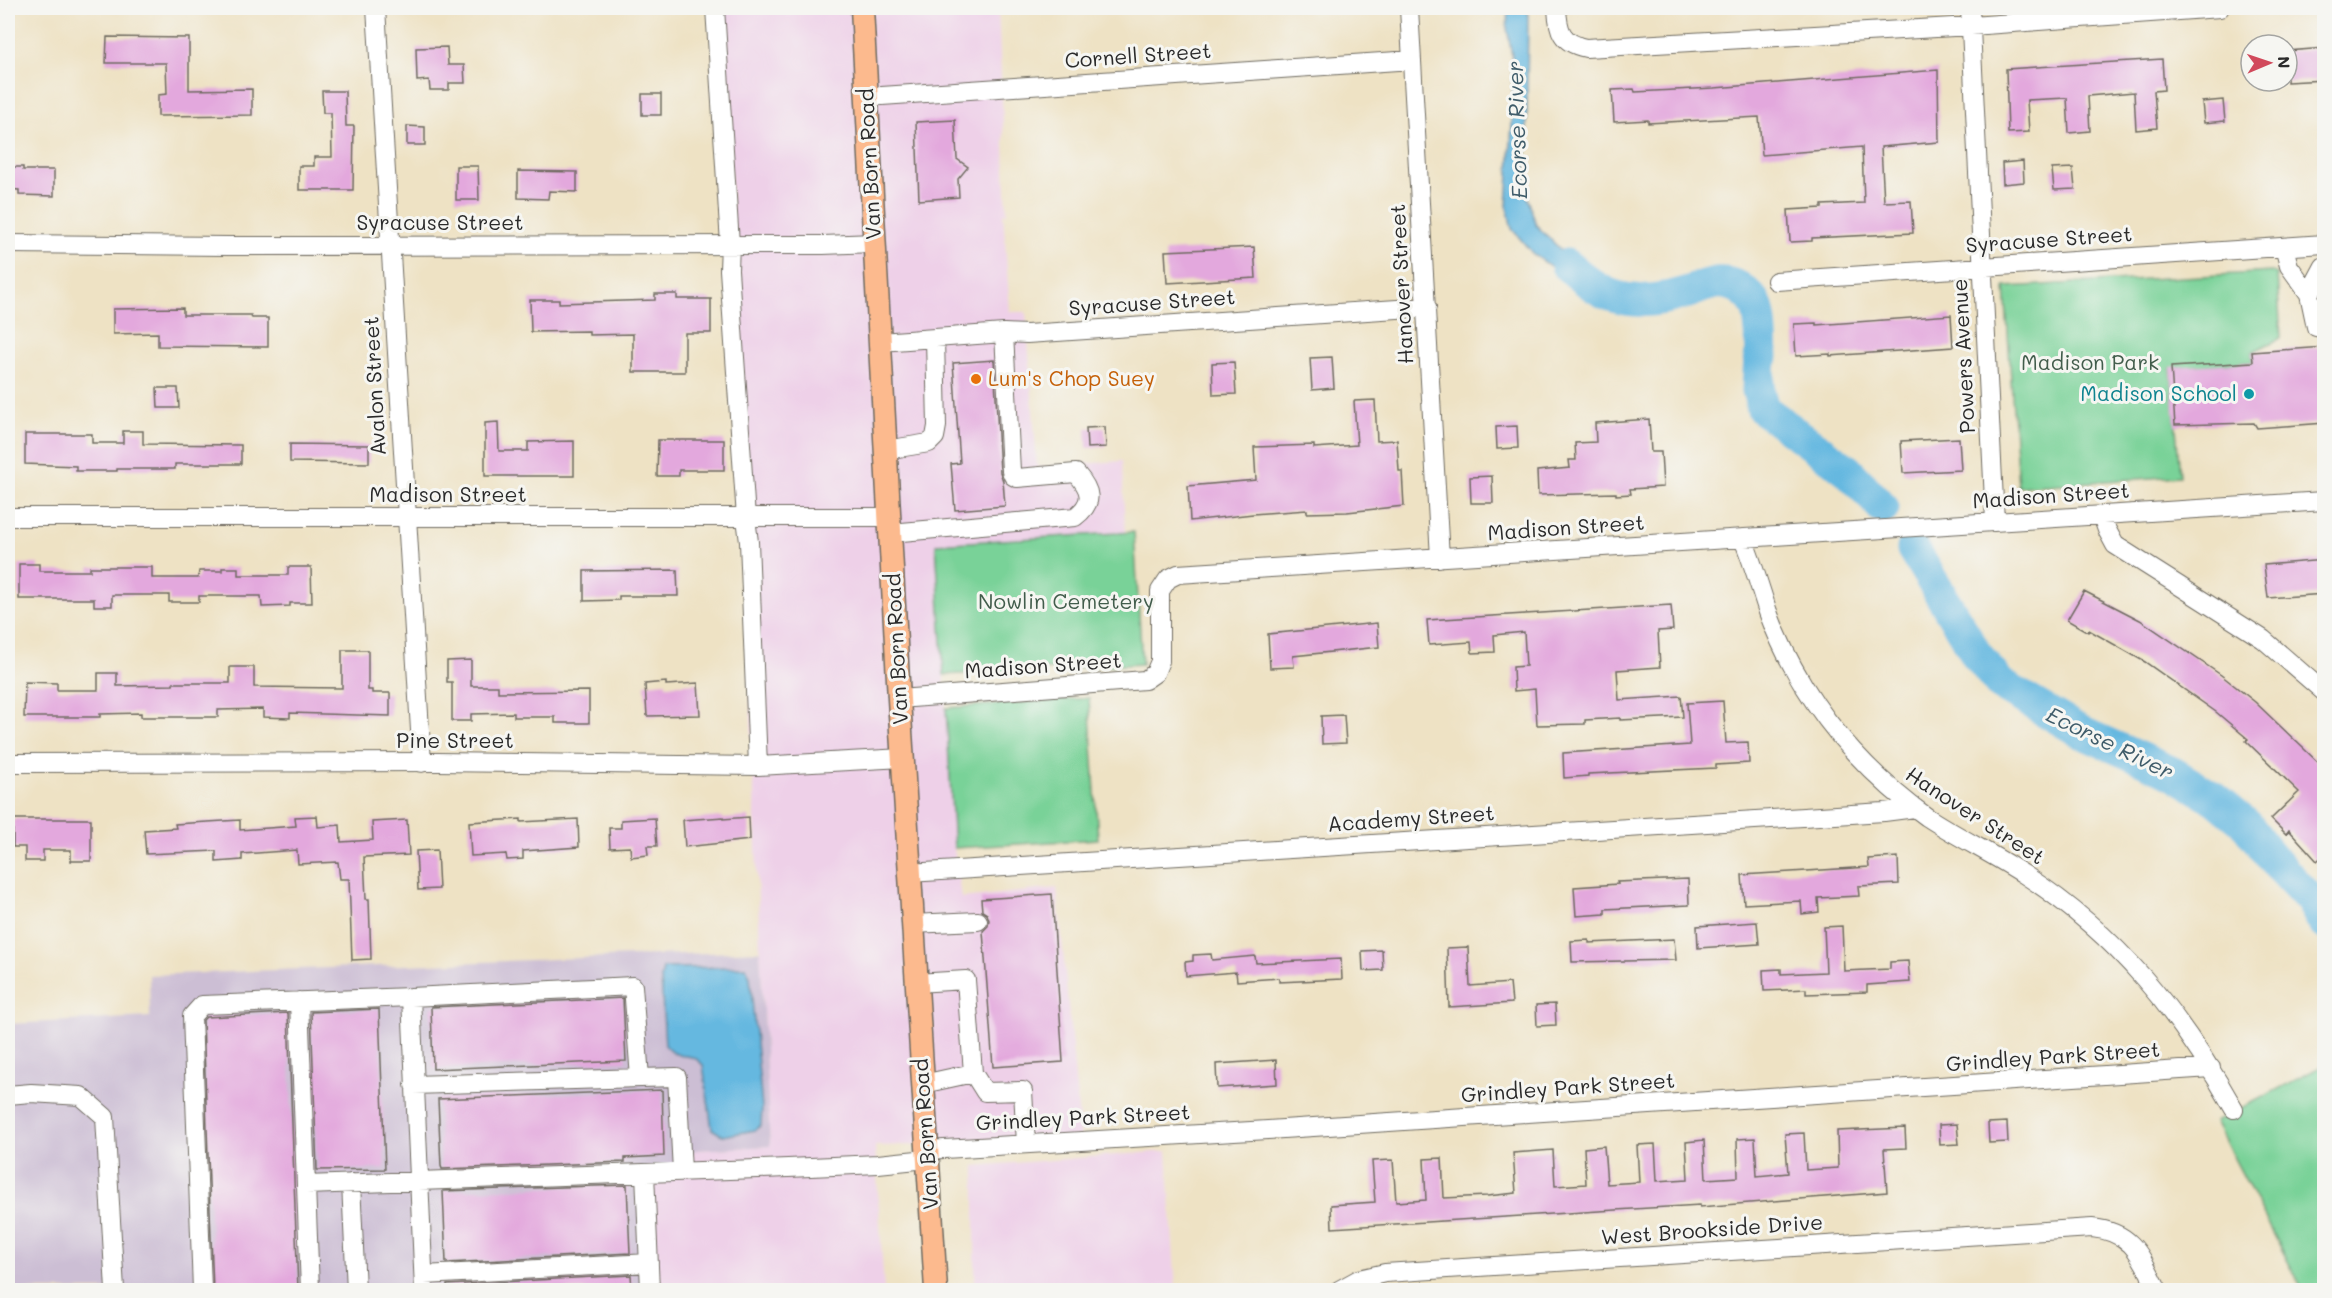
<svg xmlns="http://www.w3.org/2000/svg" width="2332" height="1298" viewBox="0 0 2332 1298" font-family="Mali,sans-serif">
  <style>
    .built { fill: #eed0e8 }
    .industrial { fill: #ccbed4 }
    .green { fill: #79d298; stroke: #527e62; stroke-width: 1.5 }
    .water { fill: #65b8e0; stroke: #487286; stroke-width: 1.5 }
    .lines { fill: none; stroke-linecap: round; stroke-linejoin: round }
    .river { stroke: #65b8e0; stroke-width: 33 }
    .building { fill: #e3a8dd }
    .minor-casing { stroke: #6f6b61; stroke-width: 20 }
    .major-casing { stroke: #6f6b61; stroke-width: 25 }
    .minor { stroke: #fff; stroke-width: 18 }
    .major { stroke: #fcba8e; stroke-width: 22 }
    .food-dot { fill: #e8710a; stroke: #f6f6f2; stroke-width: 2 }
    .culture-dot { fill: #0f9aa8; stroke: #f6f6f2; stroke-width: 2 }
    .labels { text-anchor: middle; stroke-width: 6; stroke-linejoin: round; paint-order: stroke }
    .street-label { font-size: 21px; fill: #2b2b2b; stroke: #f6f6f2 }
    .park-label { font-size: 21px; fill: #425d4c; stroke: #f6f6f2 }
    .food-label { font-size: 21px; fill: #c56008; stroke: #f6f6f2; text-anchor: start }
    .culture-label { font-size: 21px; fill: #0d838f; stroke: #f6f6f2; text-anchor: end }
    .water-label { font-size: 22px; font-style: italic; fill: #3f5c6a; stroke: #f6f6f2 }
  </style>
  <rect width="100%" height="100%" fill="#f6f6f2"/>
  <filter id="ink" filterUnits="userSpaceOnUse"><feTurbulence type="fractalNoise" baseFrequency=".0167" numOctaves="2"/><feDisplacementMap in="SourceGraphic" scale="12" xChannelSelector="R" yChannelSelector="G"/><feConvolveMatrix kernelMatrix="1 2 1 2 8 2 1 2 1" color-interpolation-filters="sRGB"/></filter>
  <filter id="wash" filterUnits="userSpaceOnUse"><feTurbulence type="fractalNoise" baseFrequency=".008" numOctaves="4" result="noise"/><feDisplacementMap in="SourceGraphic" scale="24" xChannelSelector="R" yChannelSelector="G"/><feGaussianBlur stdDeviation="1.35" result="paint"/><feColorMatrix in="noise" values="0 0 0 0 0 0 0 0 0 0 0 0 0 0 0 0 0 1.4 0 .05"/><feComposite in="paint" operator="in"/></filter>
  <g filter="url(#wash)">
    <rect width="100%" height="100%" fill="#eee2c4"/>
    <path class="built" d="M724 8H998L1007 213H1003L1010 312H1026L1037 467 1122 461 1125 532 936 544 954 848 961 898 1057 888 1081 1141 875 1146 884 1290H652L645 1184 696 1150 770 1146 760 951Z
      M1167 1151 1176 1290H975V1166Z"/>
    <path class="industrial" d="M760 951 770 1146 696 1150 645 1184 652 1290H8V1024L150 1017 149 975Z"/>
    <path class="green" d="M2272 272 2277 275 2281 338 2252 352 2253 362 2171 368 2180 476 2018 487 2005 287Z
      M1134 532 1142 664 944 675 936 544Z
      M1089 698 1098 839 954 848 946 708Z
      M2324 1065V1290H2303L2215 1122Z"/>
    <path class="water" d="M1508 8H1528L1526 192 1536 225 1577 266 1606 287 1600 301 1533 254 1512 229 1507 207 1513 106 1512 56 1507 28Z
      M746 967 750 977 762 1108 761 1125 755 1130 723 1136 712 1129 703 1065C692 1052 685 1059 674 1053 670 1051 668 1048 665 1045L661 978 663 968Z"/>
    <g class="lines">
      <path class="river" d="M1567 265C1582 277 1598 292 1617 297 1637 303 1661 300 1681 294 1702 289 1716 276 1738 287 1746 292 1753 298 1757 307 1762 322 1761 341 1762 357L1760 358 1758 390 1763 409 1847 470 1883 508
        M1913 549 1977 655 2000 684 2083 733 2173 773 2217 800 2247 825 2271 857 2311 900 2324 923"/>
    </g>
    <g id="blocks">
      <path class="building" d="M107 37 189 38V90L252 89V115L158 116V95L167 94 166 63H106Z
        M447 47 448 65H464L465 83H449V90H430L429 80 417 81 416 48Z
        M2325 48V80L2287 82V51Z
        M2162 59 2164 90 2154 91 2157 128 2136 130 2134 92 2088 96 2090 131 2069 133 2067 98 2027 100 2029 132 2008 133 2006 69Z
        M1938 70 1939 142 1881 147 1884 202 1911 201 1913 233 1812 238V241L1790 242 1788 210 1822 208V205L1864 203 1862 147 1762 155 1759 117 1648 123V120L1614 122 1612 90 1634 89 1635 92 1714 88Z
        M322 91H345L346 126H354L353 190H299V166H314V157H332L331 113H323Z
        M642 94H661V115H642Z
        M2223 100 2225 121 2204 123 2202 102Z
        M955 120 957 159 968 167 958 179 959 197 919 200 916 122Z
        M407 126 425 127V145H407Z
        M2023 161 2024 182 2003 184 2002 163Z
        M456 166H478L479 200H456Z
        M8 167H23V170H54V196L19 195V190L8 189Z
        M2073 168 2075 189 2054 190 2052 169Z
        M518 171 577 172V192L549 191 548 199 518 198Z
        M1254 247 1256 278 1167 283 1165 251Z
        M655 294H677V299H711V333H685V372H633V334L589 335V331L531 332 530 300H559V303L655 300Z
        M183 308V315H251L252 318H268V347L158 346V333L113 334V309Z
        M1951 315 1953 347 1830 356V354L1796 356 1794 324 1816 323V325Z
        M2325 347V423L2257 428 2254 423 2175 425 2171 367 2253 362 2252 352Z
        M1332 357 1334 388 1312 390 1310 358Z
        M994 360 1000 472 1003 481 1005 506 955 510 951 464 960 463 953 363Z
        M1234 362 1236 394 1213 395 1212 363Z
        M157 388H178L179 408H158Z
        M1375 400 1377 441 1397 440 1399 471H1402L1404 506 1347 512 1307 513V510L1253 514 1190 521 1188 486 1256 480 1254 447 1314 445V448L1357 445 1354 401Z
        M1649 419 1651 452H1661L1663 487 1630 489 1631 494 1616 495V493L1538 495 1537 471 1570 468 1569 460H1576L1575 443 1596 442 1595 423Z
        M498 422 499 451H528V442L574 441V476H485V423Z
        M1517 426 1518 448 1497 449 1496 427Z
        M1105 427 1106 447 1087 448 1086 428Z
        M123 431H143V444L241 445V464H175V469H117V471H76V466L25 464V434H92V443H123Z
        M1959 438 1961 470 1903 473 1901 441Z
        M658 440H724V470H679V476H657Z
        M290 444 369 445V463L290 462Z
        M1492 476 1493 503H1471L1470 477Z
        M2325 560V594L2268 598 2264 565Z
        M19 564H39V571H90V567H152V578H198L199 571H222V568H238V575H288V567H311L312 603H290V606L262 607 261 596H199V602H169V595H112V606H94V599H19Z
        M677 570 678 596H619V600L584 601V571Z
        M2084 591 2140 620 2221 675 2255 702 2325 769V854L2317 861 2289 830 2286 834 2271 819 2299 792 2246 741 2248 739 2216 712 2145 662 2089 630 2088 632 2067 620Z
        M1671 605 1673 630 1658 631 1660 667 1617 670 1619 700 1681 696 1683 717 1620 720V718L1585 720V724L1537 725 1535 689 1514 691 1513 667 1526 666 1524 632 1494 635 1495 652 1472 653 1471 642 1429 645 1427 620Z
        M1377 623 1379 647 1293 656 1294 667 1270 668 1268 634Z
        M342 650H368V690H372V693H390V716L290 713V718L263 717V709L218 710V717H141V713L100 714V717H24L25 682 57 683V690H98V673H117V686L173 685V683H230V667H254V687L342 688Z
        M471 660V686H498V692L589 691V723H555V717H514V713L471 714V721H452V682H447V661Z
        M666 682V685L698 683 700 715 647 716 645 684Z
        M1723 701 1726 743 1748 742 1749 763 1716 765V768L1588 774V776L1564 778 1563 753 1690 745 1687 703Z
        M1344 715 1346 743 1322 744 1321 716Z
        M317 816 318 827 340 825 341 842 373 840 372 822 407 820 409 855 364 857 366 899H369L371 959 352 960 349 879H340L338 862 298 864 297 850 242 854V860L216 862V851L146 854 144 830 176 828 175 824 240 820V830L296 826 295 817Z
        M723 817V819L749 817 750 840 685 847 683 820Z
        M655 818 657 846H647L648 855 631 857 630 847 610 848 609 828H621V820Z
        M13 819H91V861H71V850H43V861H25V847H13Z
        M521 819V822L578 819 579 847 523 851V859L507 860 506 854 471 856 469 822Z
        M437 850 439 889 418 890 416 851Z
        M1898 857 1899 884 1858 886 1859 896 1818 898 1819 912 1802 914 1801 901 1744 904 1742 875 1869 867 1868 859Z
        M1688 879 1689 905 1605 909V914L1576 916 1574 887 1618 884 1617 882Z
        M1052 894 1063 1062 993 1067 983 931 988 926 989 920 987 914 982 911 981 899Z
        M1757 922 1759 944 1698 948 1697 926Z
        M1842 926 1844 971 1890 969V962L1908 961 1910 982 1867 985V992L1806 994V989L1764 991 1763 970 1781 969V974L1826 972 1824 927Z
        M1674 939 1676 960 1572 962 1571 941 1589 940V943Z
        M1468 947 1470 986 1510 983 1512 1003 1449 1007 1447 948Z
        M1382 950 1383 970 1363 971 1362 951Z
        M1211 954 1212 960 1255 956 1256 963 1341 959 1342 979 1279 982V978L1237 981 1236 972 1186 976 1185 962 1193 961V955Z
        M623 998 626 1061 433 1069 431 1007Z
        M1555 1004 1556 1025 1537 1026 1536 1005Z
        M379 1009 385 1169 317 1170 311 1012Z
        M288 1013 298 1290H213L203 1020 206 1017Z
        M1276 1060 1277 1084 1217 1088 1216 1064Z
        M662 1090 664 1156 625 1158V1162L442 1169 441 1166 438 1099Z
        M2007 1122 2008 1142 1989 1143 1988 1123Z
        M1957 1124 1959 1144 1940 1145 1939 1125Z
        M1905 1128 1906 1148 1884 1149 1887 1192 1700 1207V1205L1599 1211 1332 1228 1331 1205 1375 1202 1372 1161 1393 1160 1396 1202 1426 1200 1424 1159 1442 1158 1444 1198 1487 1196 1516 1193 1513 1153 1553 1150 1555 1186 1586 1184 1584 1148 1604 1146 1607 1184 1639 1182 1637 1145 1655 1144 1657 1181 1688 1179 1686 1142 1704 1140 1706 1179 1738 1177 1737 1139 1755 1138 1757 1176 1788 1173 1785 1134 1804 1133 1806 1170 1838 1168 1837 1131Z
        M627 1185 630 1253 446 1263 443 1191Z
        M631 1275 632 1290H447V1285Z"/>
    </g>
  </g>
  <g filter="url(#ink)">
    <use href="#blocks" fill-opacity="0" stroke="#6f6b61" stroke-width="1.5"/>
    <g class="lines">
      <defs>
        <path id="minor" d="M376 8 422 763
          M715 8 730 244 729 270 746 518 749 542 758 766
          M1409 8 1440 558
          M1557 8C1558 30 1561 43 1586 48L1971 26 2220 8
          M1970 8 1995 522
          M867 97 1412 60
          M8 244 228 246 823 245 874 243
          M2284 247 2289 266 2309 294 2316 327 2324 328
          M1776 281 2324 244
          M2309 294 2324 266
          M880 342 1004 333 1027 334 1427 307
          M886 450 929 443 935 437 937 426 935 338
          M2102 516 2107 530 2115 545 2263 639 2324 692
          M8 517H889
          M890 533 1075 517C1095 502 1091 490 1076 473L1017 478 1013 476 1011 471 1004 333
          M1743 539C1753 563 1760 588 1768 612 1786 662 1817 712 1853 751 1875 775 1900 798 1927 817 1959 838 1993 854 2025 875 2118 935 2180 1013 2234 1109
          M899 699 1145 680 1155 673 1160 661V591L1168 579 1178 574 2324 501
          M8 763 437 762 758 766 903 758
          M909 873 1884 812 1915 808
          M912 924 978 921
          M916 983 966 980 973 1073 923 1084
          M299 1001 310 1290
          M973 1073 985 1092 1023 1091 1026 1144
          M414 1085 640 1078
          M8 1095 31 1093 81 1096 105 1117 115 1290
          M927 1150 1268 1130 2211 1068
          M645 1173 650 1290
          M351 1183 356 1290
          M306 1185 788 1168 878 1164 927 1159
          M424 1275 649 1263
          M202 1290 192 1016 202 1005 411 997
          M424 1290 411 997 633 986 640 1078 677 1077 682 1171
          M1339 1290 1359 1279 1385 1273 2092 1228C2134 1232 2141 1257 2158 1290"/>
        <path id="major" d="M862 8 899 699 936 1290"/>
      </defs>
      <use href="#minor" class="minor-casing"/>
      <use href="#major" class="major-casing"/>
      <use href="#minor" class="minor"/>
      <use href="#major" class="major"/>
    </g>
  </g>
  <circle class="food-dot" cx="976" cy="379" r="6"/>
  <circle class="culture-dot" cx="2249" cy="394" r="6"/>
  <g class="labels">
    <g class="street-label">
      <text transform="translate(1138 56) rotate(-4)" y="7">Cornell Street</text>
      <text transform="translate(870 164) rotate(-93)" y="7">Van Born Road</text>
      <text x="440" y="230">Syracuse Street</text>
      <text transform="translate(2049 240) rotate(-4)" y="7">Syracuse Street</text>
      <text transform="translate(1402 284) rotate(-93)" y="7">Hanover Street</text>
      <text transform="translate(1152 303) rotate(-4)" y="7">Syracuse Street</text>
      <text transform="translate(1964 356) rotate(-93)" y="7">Powers Avenue</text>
      <text transform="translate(375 386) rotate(-93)" y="7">Avalon Street</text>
      <text x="448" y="502">Madison Street</text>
      <text transform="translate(2051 496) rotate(-4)" y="7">Madison Street</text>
      <text transform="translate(1566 528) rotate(-4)" y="7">Madison Street</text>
      <text transform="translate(897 649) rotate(-93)" y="7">Van Born Road</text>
      <text transform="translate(1043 666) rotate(-4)" y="7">Madison Street</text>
      <text x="455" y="748">Pine Street</text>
      <text transform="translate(1975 816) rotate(33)" y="7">Hanover Street</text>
      <text transform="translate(1411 819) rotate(-4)" y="7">Academy Street</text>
      <text transform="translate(2053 1057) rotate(-4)" y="7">Grindley Park Street</text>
      <text transform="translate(1568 1088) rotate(-4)" y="7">Grindley Park Street</text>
      <text transform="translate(1083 1118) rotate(-3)" y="7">Grindley Park Street</text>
      <text transform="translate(926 1134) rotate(-94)" y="7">Van Born Road</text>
      <text transform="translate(1712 1230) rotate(-4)" y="7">West Brookside Drive</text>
    </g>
    <g class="park-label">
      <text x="2090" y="370">Madison Park</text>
      <text x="1066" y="609">Nowlin Cemetery</text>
    </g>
    <g class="food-label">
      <text x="988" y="386">Lum's Chop Suey</text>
    </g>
    <g class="culture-label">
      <text x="2237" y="401">Madison School</text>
    </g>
    <g class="water-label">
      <text transform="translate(1517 130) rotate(-92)" y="8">Ecorse River</text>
      <text transform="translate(2110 743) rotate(26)" y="8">Ecorse River</text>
    </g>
  </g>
  <rect width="2332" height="1298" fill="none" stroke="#f6f6f2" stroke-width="30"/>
  <g transform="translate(2269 63) rotate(88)"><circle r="28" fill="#f6f6f2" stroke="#a5a5a2" stroke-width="1.5"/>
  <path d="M0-4.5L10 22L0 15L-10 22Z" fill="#d1495b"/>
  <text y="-9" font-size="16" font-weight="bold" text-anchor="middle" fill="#2b2b2b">N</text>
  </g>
</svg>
